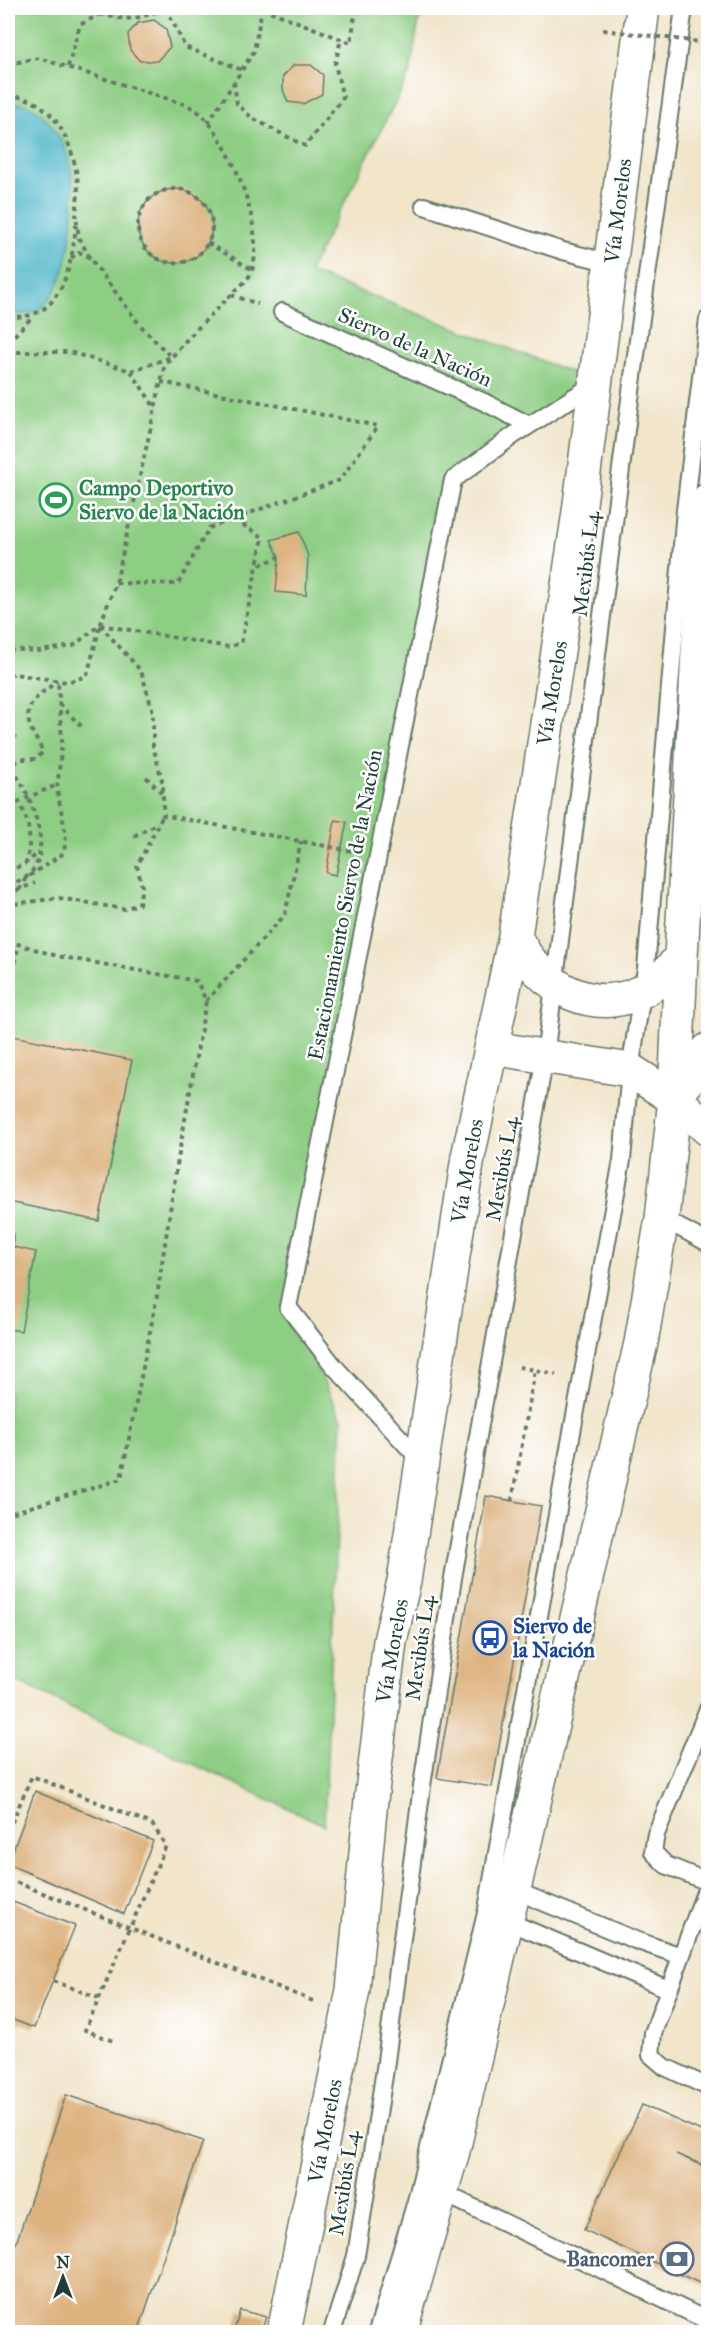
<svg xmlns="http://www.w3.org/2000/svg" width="716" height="2340" viewBox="0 0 716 2340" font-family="'IM FELL Great Primer',serif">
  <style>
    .green { fill: #8ece84; stroke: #56865c; stroke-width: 1.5 }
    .water { fill: #4bb5c9; stroke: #35797e; stroke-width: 1.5 }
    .building { fill: #ddb380 }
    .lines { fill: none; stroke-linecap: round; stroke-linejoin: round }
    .lane-casing { stroke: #687868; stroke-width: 20 }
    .street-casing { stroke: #687868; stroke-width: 36 }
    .primary-casing { stroke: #687868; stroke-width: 36 }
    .path { stroke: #687868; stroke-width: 4; stroke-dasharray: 4.5 4.5; stroke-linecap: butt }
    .lane { stroke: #fff; stroke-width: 16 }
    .street { stroke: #fff; stroke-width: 33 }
    .primary { stroke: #fff; stroke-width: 33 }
    .path-bridge { stroke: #687868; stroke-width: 4; stroke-dasharray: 4.5 4.5; stroke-linecap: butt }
    .labels { text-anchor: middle; stroke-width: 5; stroke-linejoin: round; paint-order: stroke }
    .street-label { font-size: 21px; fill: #1f3d34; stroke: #fff }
    .leisure-label { font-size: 21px; font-weight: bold; fill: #27864d; stroke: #fff; text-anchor: start }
    .transit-label { font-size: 21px; font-weight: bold; fill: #164399; stroke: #fff; text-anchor: start }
    .service-label { font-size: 21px; font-weight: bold; fill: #4e5e75; stroke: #fff; text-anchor: end }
  </style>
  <rect width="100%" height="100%" fill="#fff"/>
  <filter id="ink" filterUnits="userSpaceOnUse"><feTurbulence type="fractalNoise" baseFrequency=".0167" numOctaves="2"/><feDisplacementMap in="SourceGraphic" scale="12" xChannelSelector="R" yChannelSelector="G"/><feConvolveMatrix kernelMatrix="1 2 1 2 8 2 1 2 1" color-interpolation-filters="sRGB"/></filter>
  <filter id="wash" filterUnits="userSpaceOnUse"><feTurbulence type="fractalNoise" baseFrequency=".008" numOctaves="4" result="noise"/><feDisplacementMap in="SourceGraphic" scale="24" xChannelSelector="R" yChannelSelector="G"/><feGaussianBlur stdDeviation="1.35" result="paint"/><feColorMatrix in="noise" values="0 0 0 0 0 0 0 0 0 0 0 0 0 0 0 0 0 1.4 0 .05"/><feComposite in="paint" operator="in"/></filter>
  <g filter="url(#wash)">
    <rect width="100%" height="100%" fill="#f1e5ca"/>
    <path class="green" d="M8 8H421L410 73 309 272 597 382 453 480 288 1307 342 1420 324 1825 8 1678Z"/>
    <path class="water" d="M20 103C46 108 67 144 71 169 77 205 73 298 31 313 24 315 14 313 8 313V106Z"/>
    <g id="blocks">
      <path class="building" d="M154 20 166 29 170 47 157 61H140L130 50 128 34 138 23Z
        M294 65H311L323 75 322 94 303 104 288 102 283 90V76Z
        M138 226a37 37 0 1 1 74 0a37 37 0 1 1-74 0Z
        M299 532 308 556 306 595 276 592 279 557 271 540Z
        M335 820 347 822 336 875 326 873Z
        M8 1035 132 1060 99 1221 8 1202Z
        M8 1232 13 1233V1247L36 1252 21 1331 8 1329Z
        M486 1496 541 1506 492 1787 437 1778Z
        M35 1791 153 1841 124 1914 8 1864Z
        M8 1900 75 1926 34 2028 8 2018Z
        M66 2095 203 2141 138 2332H8V2267Z
        M642 2105 708 2134V2167L676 2154 708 2168V2287L584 2230Z
        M240 2310 266 2317 261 2332H234Z"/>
    </g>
  </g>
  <g filter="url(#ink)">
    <use href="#blocks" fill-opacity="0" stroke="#687868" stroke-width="1.5"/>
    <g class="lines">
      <defs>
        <path id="lane" d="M424 206 563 251 611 263
          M282 312 484 402 529 425
          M662 1218 708 1243
          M422 1462 333 1365 288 1307 453 480 514 435 596 383
          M708 1709 656 1834 653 1852 666 1865 708 1882
          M708 1884 653 2033 651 2055 665 2067 708 2087
          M514 1890 635 1940 681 1956
          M507 1921 668 1989
          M441 2192 708 2321
          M332 2332 356 2256 385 2069 422 1786 453 1578 545 1056 632 384 684 8
          M377 2332 416 2201 487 1909 563 1481 622 1160 630 1070 646 968 685 510 708 319"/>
        <path id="street" d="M492 1048 630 1070 675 1099 708 1129
          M675 1099 708 1050"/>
        <path id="primary" d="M515 936C538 988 598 1021 651 986 663 978 672 968 681 957
          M284 2332 353 1990 371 1800 390 1641 404 1581 468 1157 515 936 579 512 643 8
          M400 2332 453 2151 641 1343 662 1218 675 1099 681 957 705 528 708 500"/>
      </defs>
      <use href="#lane" class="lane-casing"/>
      <use href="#street" class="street-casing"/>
      <use href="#primary" class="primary-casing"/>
      <path class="path" d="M166 8 185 47 242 70
        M262 8 351 43 356 8
        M100 14C131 22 137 19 166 8
        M8 64 39 58 187 105C192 108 198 111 202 115 232 146 267 231 251 273 248 280 238 288 232 294 209 318 183 340 164 368L116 583 100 625 73 646 39 651 8 649
        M68 67 80 25 100 14 101 8
        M234 82 237 104 252 118 305 146 343 98 335 64 341 39
        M8 96C51 96 71 138 77 176 79 189 77 204 76 217
        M208 123 254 51 262 8
        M138 226a37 37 0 1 1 74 0a37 37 0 1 1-74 0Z
        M208 243 251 269
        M71 258 79 252 90 258
        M231 295 258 304
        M8 316C61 324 72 266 76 225
        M8 342 32 317
        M8 352H70L131 371 171 357 140 325 90 258 79 238 76 215
        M131 371 155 408
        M235 520 263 537 257 565
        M116 583 178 584 209 528 340 480 378 426 161 382
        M100 625 141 671 153 712V746L163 784V815L352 851
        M100 625 229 647 241 643 257 566 279 557
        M8 673 67 682 87 676 100 626
        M8 683 13 674
        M59 704 82 727
        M8 727 16 739H8
        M146 777 162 793
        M8 785C27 812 34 831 26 863
        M8 803 17 802 57 785
        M134 836 158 823
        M8 872 26 863 37 854
        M8 885C13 883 21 881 25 878 52 858 37 818 27 794 22 782 16 779 13 764L21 759H36L43 752C39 743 33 735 30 726 22 703 43 692 58 681
        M19 890 26 878 64 853 66 835 57 790 62 741 58 682
        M8 894 35 883
        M8 920 13 904 59 898 124 909 139 904 142 886 137 866 163 815
        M8 941 57 956 197 981 206 1001 177 1165 157 1296 121 1479 8 1514
        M8 989 19 944
        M206 1001 285 915 301 841
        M519 1367 556 1374
        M512 1501 535 1370
        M8 1831 32 1776 152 1824 166 1846 85 2030 113 2041
        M8 1879 313 2001
        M53 1981 99 1998"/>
      <use href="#lane" class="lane"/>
      <use href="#street" class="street"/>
      <use href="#primary" class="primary"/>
      <path class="path-bridge" d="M603 30 708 43"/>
    </g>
  </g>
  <defs>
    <symbol id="stadium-ring" viewBox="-11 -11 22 22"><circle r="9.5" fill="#fff" stroke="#2e9e5b" stroke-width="1.5"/><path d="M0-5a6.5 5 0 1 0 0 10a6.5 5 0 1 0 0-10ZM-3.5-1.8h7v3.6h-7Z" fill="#2e9e5b"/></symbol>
    <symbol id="bus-ring" viewBox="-11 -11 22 22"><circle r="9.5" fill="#fff" stroke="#1a4fb4" stroke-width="1.5"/><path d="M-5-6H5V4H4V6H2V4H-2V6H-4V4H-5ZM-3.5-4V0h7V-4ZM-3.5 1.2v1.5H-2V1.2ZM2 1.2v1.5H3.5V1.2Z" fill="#1a4fb4"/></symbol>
    <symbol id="bank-ring" viewBox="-11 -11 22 22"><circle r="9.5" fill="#fff" stroke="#5c6f8a" stroke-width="1.5"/><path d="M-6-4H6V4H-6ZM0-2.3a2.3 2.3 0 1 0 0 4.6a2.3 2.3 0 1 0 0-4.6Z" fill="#5c6f8a"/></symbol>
  </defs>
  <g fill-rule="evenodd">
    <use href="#stadium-ring" x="37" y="481" width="38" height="38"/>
    <use href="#bus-ring" x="471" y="1619" width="38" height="38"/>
    <use href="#bank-ring" x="658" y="2240" width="38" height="38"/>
  </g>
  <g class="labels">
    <g class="street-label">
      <text transform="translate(618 211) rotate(-83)" y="7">Vía Morelos</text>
      <text transform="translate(415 347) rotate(24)" y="7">Siervo de la Nación</text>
      <text transform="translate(586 564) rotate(-83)" y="7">Mexibús L4</text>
      <text transform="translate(552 693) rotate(-81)" y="7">Vía Morelos</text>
      <text transform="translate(345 905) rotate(-79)" y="7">Estacionamiento Siervo de la Nación</text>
      <text transform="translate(502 1169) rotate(-80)" y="7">Mexibús L4</text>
      <text transform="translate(467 1171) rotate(-80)" y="7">Vía Morelos</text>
      <text transform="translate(420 1648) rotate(-82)" y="7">Mexibús L4</text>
      <text transform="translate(392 1651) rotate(-80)" y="7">Vía Morelos</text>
      <text transform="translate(325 2131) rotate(-79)" y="7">Vía Morelos</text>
      <text transform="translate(344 2183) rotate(-81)" y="7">Mexibús L4</text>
    </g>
    <g class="leisure-label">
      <text x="79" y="495">Campo Deportivo<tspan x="79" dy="24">Siervo de la Nación</tspan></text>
    </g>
    <g class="transit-label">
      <text x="513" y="1633">Siervo de<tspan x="513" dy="24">la Nación</tspan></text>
    </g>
    <g class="service-label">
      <text x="654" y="2266">Bancomer</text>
    </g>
  </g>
  <rect width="716" height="2340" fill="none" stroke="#fff" stroke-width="30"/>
  <g transform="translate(63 2277)" stroke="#ffffff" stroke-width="4.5" paint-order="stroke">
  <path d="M0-4.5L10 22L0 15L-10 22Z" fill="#1f3d34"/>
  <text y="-9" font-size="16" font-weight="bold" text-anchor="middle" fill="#1f3d34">N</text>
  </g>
</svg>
